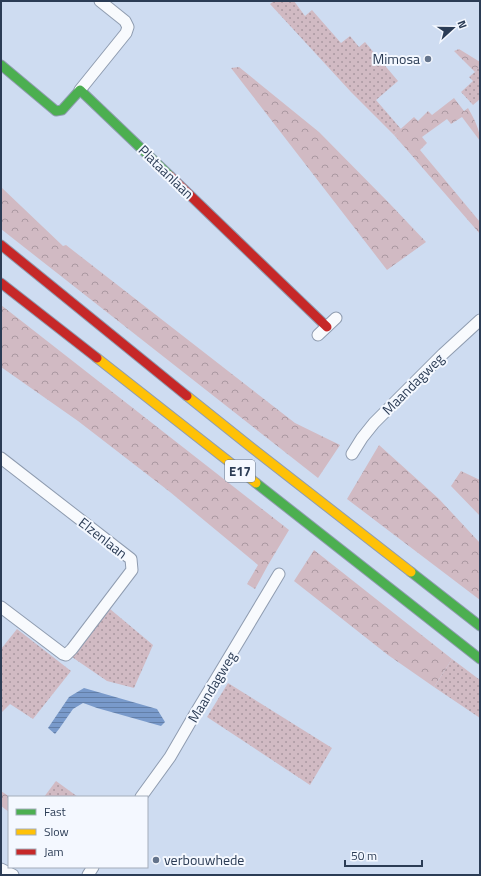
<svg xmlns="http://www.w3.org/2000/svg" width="481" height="876" viewBox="0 0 481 876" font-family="'Titillium Web',sans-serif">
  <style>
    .grass { fill: url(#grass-dots) }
    .forest { fill: url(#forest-crowns) }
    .water { fill: url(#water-rules) }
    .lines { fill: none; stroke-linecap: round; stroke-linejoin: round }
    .street-casing { stroke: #8f9cb0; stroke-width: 13 }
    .fast-casing { stroke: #8f9cb0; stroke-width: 11 }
    .slow-casing { stroke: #8f9cb0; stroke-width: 11 }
    .jam-casing { stroke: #8f9cb0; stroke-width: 11 }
    .street { stroke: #f8fafd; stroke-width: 11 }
    .fast { stroke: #4caf50; stroke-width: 9 }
    .slow { stroke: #ffc107; stroke-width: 9 }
    .jam { stroke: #c62828; stroke-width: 9 }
    .poi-dot { fill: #64748c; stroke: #f4f8ff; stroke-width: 1.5 }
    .labels { text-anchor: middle; stroke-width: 4; stroke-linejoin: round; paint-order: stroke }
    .shield { fill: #f4f8ff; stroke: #677488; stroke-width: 1 }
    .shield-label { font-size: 13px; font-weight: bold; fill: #2b3c55 }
    .poi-label { font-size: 14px; fill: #2b3c55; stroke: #f4f8ff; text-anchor: end }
    .street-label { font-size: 14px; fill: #2b3c55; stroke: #f4f8ff }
  </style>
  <defs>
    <pattern id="grass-dots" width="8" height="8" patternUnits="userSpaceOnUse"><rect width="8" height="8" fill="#d1bac3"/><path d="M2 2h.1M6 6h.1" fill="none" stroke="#aa98a1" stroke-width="1.8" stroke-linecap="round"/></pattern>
    <pattern id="forest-crowns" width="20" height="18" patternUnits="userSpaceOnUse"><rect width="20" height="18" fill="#d1bac3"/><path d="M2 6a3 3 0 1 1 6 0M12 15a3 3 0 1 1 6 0" fill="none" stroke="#aa98a1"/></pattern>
    <pattern id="water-rules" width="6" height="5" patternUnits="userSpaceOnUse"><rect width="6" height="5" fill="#799acb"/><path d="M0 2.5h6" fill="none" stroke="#637fa8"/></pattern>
  </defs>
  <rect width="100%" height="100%" fill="#cedcf1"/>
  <path class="grass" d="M274 1H294L305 16 312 10 341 43 350 36 359 47 365 42 398 81 376 100 401 129 394 135 351 92 270 4Z
    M480 64V99L473 105 461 92 473 81 469 77 475 72Z
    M110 609 153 645 134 688 107 681 72 657Z
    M17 629 71 671 33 719 10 704 1 713V649Z
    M452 659 480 680V718L434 687Z
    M228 683 332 748 310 785 207 717Z
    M56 781 78 797H44Z"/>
  <path class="forest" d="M459 49 480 62V64L475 72 454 51Z
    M239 67 319 132 390 204 426 242 387 270 231 68Z
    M454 98 464 111 468 108C474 119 480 129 480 141L462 117 451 124 447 119 422 137 427 143 420 150 480 222V234L394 135 414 117 418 121 428 111 432 115Z
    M1 187 63 246 66 245 295 423 340 445 318 478 1 229Z
    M1 305 289 530 268 565 255 589 247 584 258 565 170 492 78 421 1 367Z
    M379 445 439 499 480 543V600L347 499Z
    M461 471 480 480V516L451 486Z
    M314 550 452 659 434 687 388 655 294 581Z
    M1 791 10 797 9 812 1 806Z"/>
  <path class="water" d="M84 688 157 709 165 722 161 726 97 708 86 704 83 703 73 709 59 729 55 734 48 728 69 697Z"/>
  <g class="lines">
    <defs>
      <path id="street" d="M80 90 126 33 128 27 125 21 100 1
        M318 335 336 318
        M352 454 362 438 374 423 443 354 480 320
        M1 458 131 559 132 570 72 649 66 655 63 654 1 607
        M141 797 170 757 195 714 279 574
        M1 869 13 875
        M88 875 93 867"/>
      <path id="fast" d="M1 65 56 111 62 110 80 90 170 176
        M256 483 480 659
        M411 572 480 626"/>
      <path id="slow" d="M97 358 256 483
        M187 396 252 448 411 572"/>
      <path id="jam" d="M170 176 327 327
        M1 245 187 396
        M1 283 97 358"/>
    </defs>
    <use href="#street" class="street-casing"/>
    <use href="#fast" class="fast-casing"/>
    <use href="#slow" class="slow-casing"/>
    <use href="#jam" class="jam-casing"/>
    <use href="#street" class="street"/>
    <use href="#fast" class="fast"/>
    <use href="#slow" class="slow"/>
    <use href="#jam" class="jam"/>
  </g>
  <g class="poi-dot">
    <circle cx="428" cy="59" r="4"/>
    <circle cx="156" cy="860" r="4"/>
  </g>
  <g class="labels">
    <rect class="shield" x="225" y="460" width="30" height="22" rx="3"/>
    <g class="shield-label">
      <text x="240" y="476">E17</text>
    </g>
    <g class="poi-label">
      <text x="420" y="64">Mimosa</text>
      <text x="164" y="865" text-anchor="start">verbouwhede</text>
    </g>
    <g class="street-label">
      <text transform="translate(166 172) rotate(44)" y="5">Plataanlaan</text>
      <text transform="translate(413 384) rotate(-45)" y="5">Maandagweg</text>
      <text transform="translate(103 538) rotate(38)" y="5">Elzenlaan</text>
      <text transform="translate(212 687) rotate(-59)" y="5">Maandagweg</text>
    </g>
  </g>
  <rect width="481" height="876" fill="none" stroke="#2b3c55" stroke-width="4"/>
  <rect x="8" y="796" width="140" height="72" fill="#f4f8ff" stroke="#a4adbb"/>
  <rect x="16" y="809" width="20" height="6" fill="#4caf50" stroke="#a4adbb"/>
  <text x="44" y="816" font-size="12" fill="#2b3c55">Fast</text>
  <rect x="16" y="829" width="20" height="6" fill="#ffc107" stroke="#a4adbb"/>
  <text x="44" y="836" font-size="12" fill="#2b3c55">Slow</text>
  <rect x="16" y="849" width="20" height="6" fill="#c62828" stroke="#a4adbb"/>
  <text x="44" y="856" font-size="12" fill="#2b3c55">Jam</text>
  <g transform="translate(453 28) rotate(69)" stroke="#f4f8ff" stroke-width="3" paint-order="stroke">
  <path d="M0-3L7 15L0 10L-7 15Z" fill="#2b3c55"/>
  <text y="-6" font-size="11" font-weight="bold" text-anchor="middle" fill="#2b3c55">N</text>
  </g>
  <path d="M345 860v6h77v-6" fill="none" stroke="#2b3c55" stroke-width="2"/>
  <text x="351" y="860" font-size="12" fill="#2b3c55" stroke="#f4f8ff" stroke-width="3" paint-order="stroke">50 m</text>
</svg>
